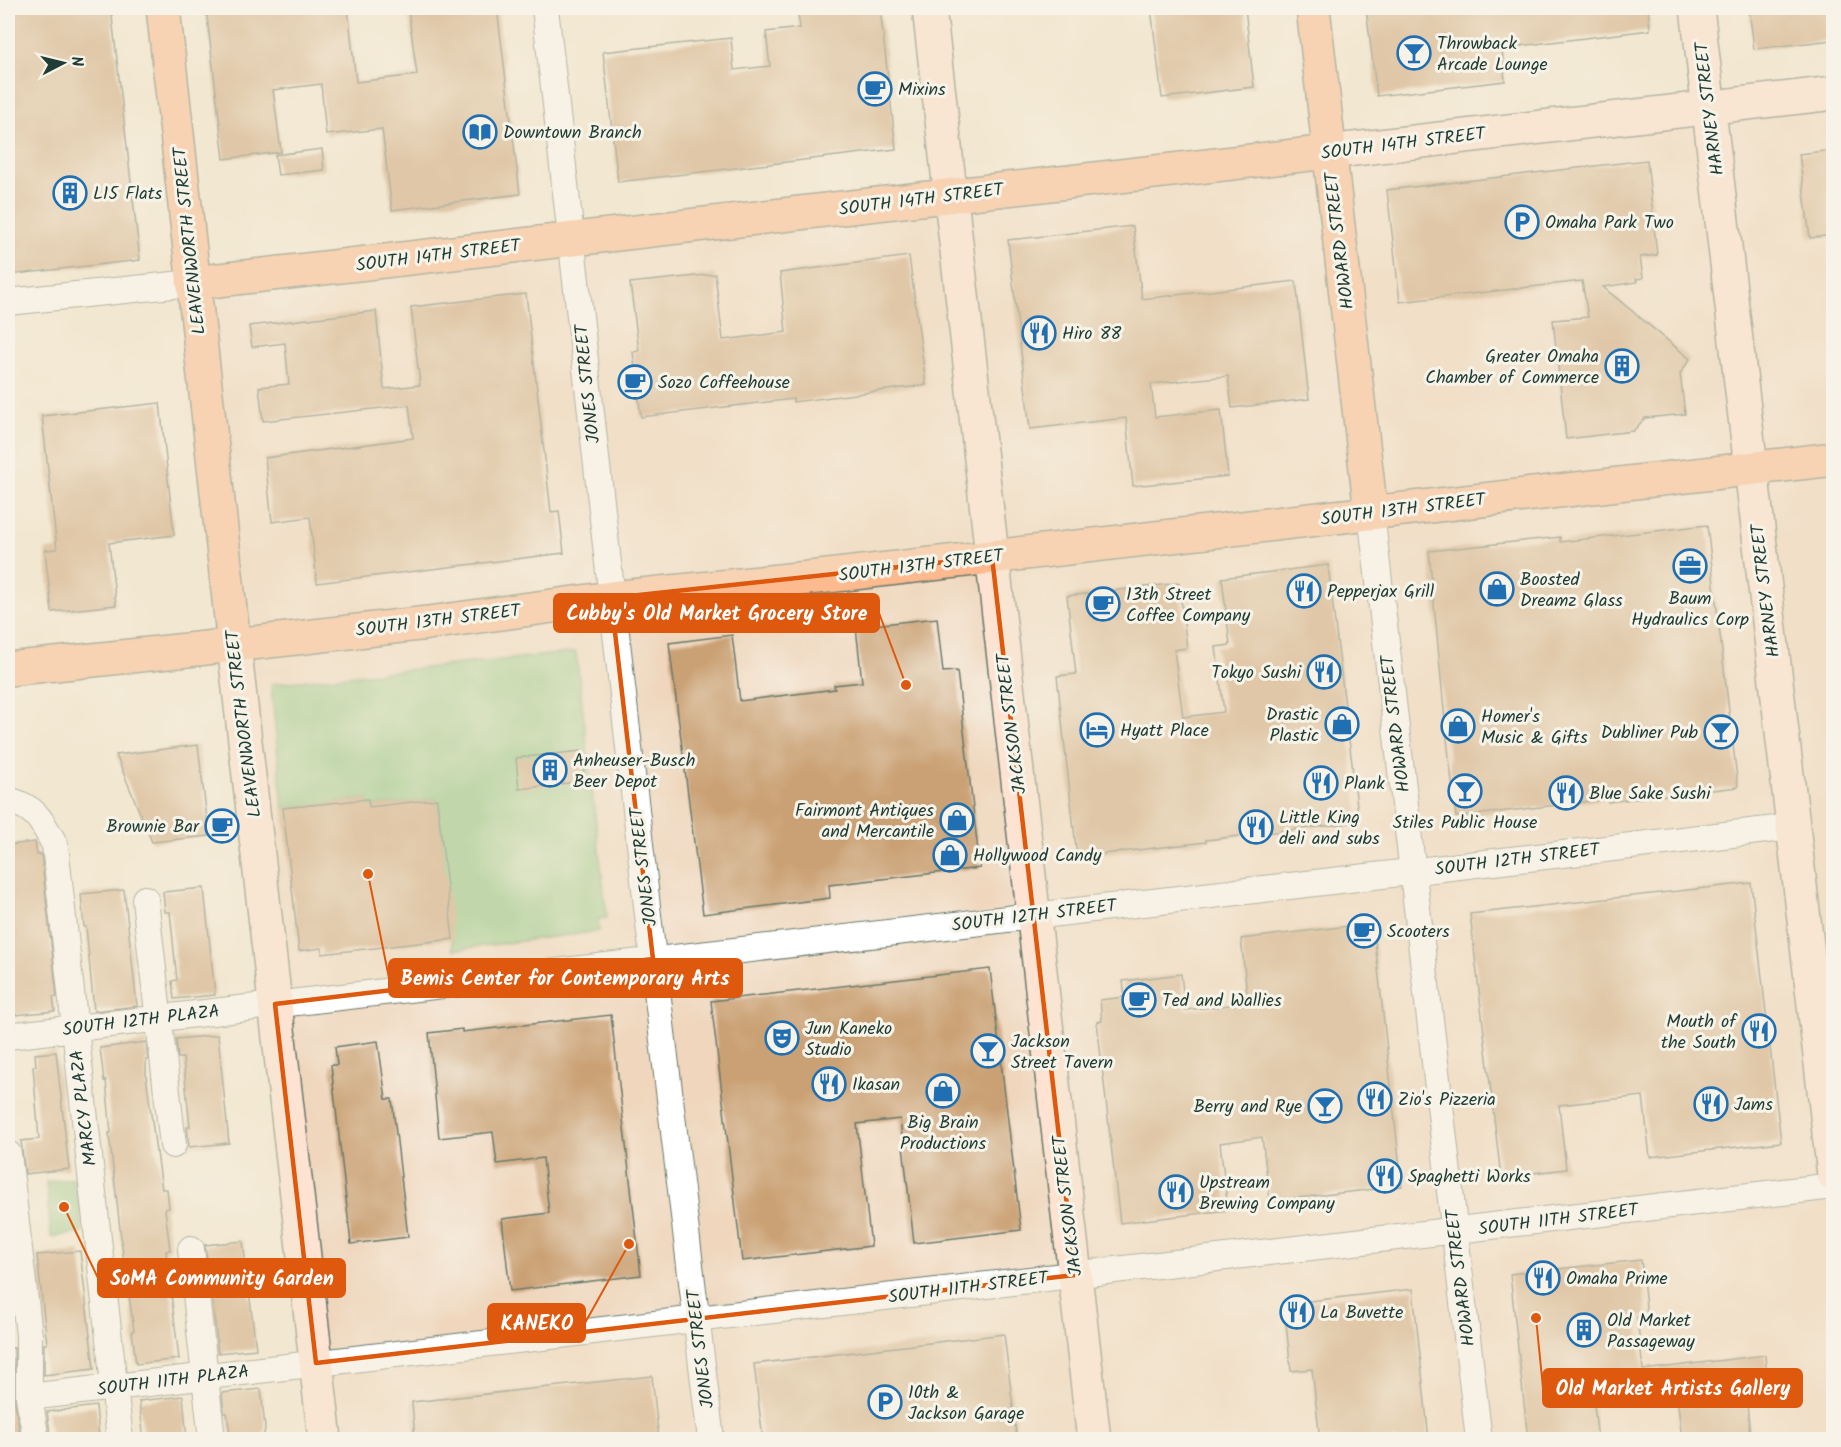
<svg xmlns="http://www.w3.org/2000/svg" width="1841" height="1447" viewBox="0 0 1841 1447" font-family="Kalam,sans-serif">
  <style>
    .built { fill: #efd6bc }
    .green { fill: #86c47b; stroke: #528058; stroke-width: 1.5 }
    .building { fill: #caa175 }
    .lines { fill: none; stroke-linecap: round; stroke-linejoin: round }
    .street-casing { stroke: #69796b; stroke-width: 28 }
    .secondary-casing { stroke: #69796b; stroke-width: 36 }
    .primary-casing { stroke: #69796b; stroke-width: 36 }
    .street { stroke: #fff; stroke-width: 26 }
    .secondary { stroke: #fee3d2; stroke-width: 33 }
    .primary { stroke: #fcba8e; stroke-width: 33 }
    .marked { fill: none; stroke: #de580e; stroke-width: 4.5; stroke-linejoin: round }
    .labels { text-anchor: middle; stroke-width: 6; stroke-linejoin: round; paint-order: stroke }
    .poi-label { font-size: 18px; fill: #1f3d34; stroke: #f7f3e8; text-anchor: start }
    .street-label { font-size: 18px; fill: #1f3d34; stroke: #f7f3e8 }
    .leader { fill: none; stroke: #de580e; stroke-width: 2 }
    .callout-dot { fill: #de580e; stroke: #f7f3e8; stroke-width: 2 }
    .callout { fill: #de580e; stroke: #de580e; stroke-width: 2 }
    .callout-label { font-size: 20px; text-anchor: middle; font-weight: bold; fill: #fff }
  </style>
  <rect width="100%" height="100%" fill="#f7f3e8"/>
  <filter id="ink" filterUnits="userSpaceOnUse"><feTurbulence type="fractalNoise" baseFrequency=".0167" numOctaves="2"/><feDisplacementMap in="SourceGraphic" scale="12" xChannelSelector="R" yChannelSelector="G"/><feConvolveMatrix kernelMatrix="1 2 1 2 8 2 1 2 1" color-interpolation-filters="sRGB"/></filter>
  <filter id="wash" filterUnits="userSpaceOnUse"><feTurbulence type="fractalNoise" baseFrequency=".008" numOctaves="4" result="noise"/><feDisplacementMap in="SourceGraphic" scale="24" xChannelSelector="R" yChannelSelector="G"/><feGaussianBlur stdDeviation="1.35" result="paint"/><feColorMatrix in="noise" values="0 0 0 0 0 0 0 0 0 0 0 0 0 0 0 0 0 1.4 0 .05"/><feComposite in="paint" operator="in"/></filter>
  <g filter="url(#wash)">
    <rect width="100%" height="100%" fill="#f2e8d1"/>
    <path class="built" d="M1833 93V1439H325L193 283Z"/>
    <path class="green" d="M576 652 607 918 598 919 599 931 453 950 437 799 369 807 368 799 283 808 271 684Z
      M76 1178 83 1233 51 1237 46 1182Z"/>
    <g id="blocks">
      <path class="building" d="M8 8H111L140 260 8 275Z
        M206 8H348L356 82 417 75 408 8H497L520 194 392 210 382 129 326 135 321 84 273 90 281 152 224 159Z
        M797 8H880L896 149 618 182 603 52 731 38 734 70 770 66 766 32 800 28Z
        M1151 8H1245L1254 87 1162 98Z
        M1366 8H1648L1650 30 1502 48 1505 81 1377 96Z
        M1749 8H1833V40L1754 49Z
        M322 149 324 170 278 175 275 155Z
        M1833 150V235L1810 238 1799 154Z
        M1647 160 1657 255 1640 257 1643 278 1636 279 1637 282 1603 287 1690 359 1680 374 1685 414 1645 418 1633 431 1566 439 1553 320 1588 317 1582 281 1400 302 1387 190Z
        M1133 226 1142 299 1296 281 1309 399 1232 408 1228 376 1151 384 1155 417 1221 410 1228 476 1133 486 1126 418 1030 429 1008 240Z
        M909 256 926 385 793 402V399L641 417 633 352 639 351 630 283 715 274 723 340 786 332 780 273Z
        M526 294 551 512 559 511 564 553 317 583 310 517 272 522 265 458 413 438 409 405 263 421 259 387 289 384 285 343 252 347 249 326 376 311 384 389 420 385 411 307Z
        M160 403 174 535 109 543 116 605 52 612 45 550 57 549 42 416Z
        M1707 525 1738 787 1608 802V799L1456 817 1446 731 1429 551 1560 537V542Z
        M1328 565 1359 822 1206 840V842L1077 857 1057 676 1076 674 1067 596 1179 583 1187 648 1174 650 1183 717 1224 712 1216 647 1230 645 1222 578Z
        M937 618 943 672 957 671 980 868 829 885 830 898 703 914 669 643 732 635 740 701 835 689 834 685 862 682 856 627Z
        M198 745 209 836 152 842 116 755Z
        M581 751 585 781 519 789 516 758Z
        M368 799 369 807 437 799 453 939 322 954V948L299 951 283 808Z
        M35 842 37 855 41 854 57 997H53L55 1011 15 1015 13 1002 8 1003V845Z
        M1751 883 1781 1142 1650 1157 1643 1096 1559 1105 1566 1169 1501 1177 1470 914Z
        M204 888 215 995 174 999 172 981 177 980 170 912H165L163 892Z
        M124 890 137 1006 94 1011 86 927H84L81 894Z
        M1373 923 1402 1186 1270 1201 1262 1137 1220 1143 1228 1210 1120 1223 1097 1022 1102 1021 1100 1000 1125 997 1123 981 1181 974 1185 1010 1248 1003 1241 939Z
        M990 969 1021 1230 914 1243 900 1119 857 1124 871 1246 742 1261 711 1001Z
        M611 1015 641 1275 510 1291 502 1219 549 1213 543 1158 497 1164 493 1132 439 1138 429 1033 462 1029V1032Z
        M218 1035 229 1143 189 1147 187 1127H190L183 1058H178L176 1039Z
        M378 1041 386 1099H392L408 1237 351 1244 331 1065H337L335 1047Z
        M146 1042 148 1060H146V1075L156 1152H157L162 1189H167L169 1208 165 1209 170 1250 166 1251 179 1359 136 1364 132 1331 134 1330 123 1255 109 1133H111L106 1080 104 1081 100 1048Z
        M56 1052 69 1169 25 1174 21 1141 39 1139 33 1066H36L35 1054Z
        M243 1241 256 1349 218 1353 209 1265H208L205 1245Z
        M80 1251 94 1369 44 1375V1344H47L37 1255Z
        M1641 1260 1647 1316 1637 1317 1643 1370 1765 1355 1767 1379 1745 1383 1750 1435 1706 1440H1682L1676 1387 1593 1397 1598 1440H1528L1510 1274Z
        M1413 1289 1429 1440H1320L1312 1369 1291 1371 1284 1304Z
        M1004 1334 1017 1440H763L754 1364Z
        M14 1348V1397L21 1440H8V1349Z
        M652 1376 659 1440H415L412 1402Z
        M261 1389 265 1428 263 1440H231L227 1413H224L222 1393Z
        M183 1396 187 1440H144L139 1401Z
        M96 1406 99 1437 97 1440H51L47 1412Z"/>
    </g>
  </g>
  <g filter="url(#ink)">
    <use href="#blocks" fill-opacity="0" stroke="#69796b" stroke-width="1.5"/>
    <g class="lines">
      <defs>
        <path id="street" d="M545 8 649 924 711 1440
          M8 302 193 283
          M1371 513 1479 1440
          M8 800C37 808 41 820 55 845L120 1440
          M145 899 173 1145
          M8 1036 1793 827
          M8 1154 29 1335V1397L36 1440
          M191 1249 212 1440
          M29 1397 1834 1186"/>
        <path id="secondary" d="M929 8 1094 1440
          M1697 8 1834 1175
          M1328 152 1834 93
          M234 645 325 1440"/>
        <path id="primary" d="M163 8 234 645
          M1313 8 1371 513
          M193 283 1328 152
          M8 669 234 645 428 623 611 598 828 576 1834 459"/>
      </defs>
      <use href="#street" class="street-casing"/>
      <use href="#secondary" class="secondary-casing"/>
      <use href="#primary" class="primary-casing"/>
      <use href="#street" class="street"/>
      <use href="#secondary" class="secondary"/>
      <use href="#primary" class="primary"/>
    </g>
  </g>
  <path d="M0 0H1841V1447H0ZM992 557 1075 1275 316 1363 275 1004 653 959 611 598Z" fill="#f2e8d1" fill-opacity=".55" fill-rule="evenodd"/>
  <path class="marked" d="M992 557 1075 1275 316 1363 275 1004 653 959 611 598Z"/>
  <defs>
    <symbol id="bar-ring" viewBox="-11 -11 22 22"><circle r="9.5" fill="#f7f3e8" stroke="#1f6fb2" stroke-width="1.5"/><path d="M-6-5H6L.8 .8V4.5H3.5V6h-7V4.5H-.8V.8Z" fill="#1f6fb2"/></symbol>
    <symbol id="cafe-ring" viewBox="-11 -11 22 22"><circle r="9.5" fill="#f7f3e8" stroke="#1f6fb2" stroke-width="1.5"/><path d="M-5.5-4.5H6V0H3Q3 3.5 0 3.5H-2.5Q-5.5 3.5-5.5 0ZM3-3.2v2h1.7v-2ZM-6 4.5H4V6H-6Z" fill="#1f6fb2"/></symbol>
    <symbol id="library-ring" viewBox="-11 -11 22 22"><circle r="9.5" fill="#f7f3e8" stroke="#1f6fb2" stroke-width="1.5"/><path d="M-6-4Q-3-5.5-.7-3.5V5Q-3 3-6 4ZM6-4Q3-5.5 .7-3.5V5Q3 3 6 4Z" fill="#1f6fb2"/></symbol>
    <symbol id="building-ring" viewBox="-11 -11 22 22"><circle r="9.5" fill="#f7f3e8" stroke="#1f6fb2" stroke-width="1.5"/><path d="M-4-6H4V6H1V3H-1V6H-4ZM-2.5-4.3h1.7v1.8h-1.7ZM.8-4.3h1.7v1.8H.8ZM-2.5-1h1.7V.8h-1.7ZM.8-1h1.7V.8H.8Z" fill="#1f6fb2"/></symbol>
    <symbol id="parking-ring" viewBox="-11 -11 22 22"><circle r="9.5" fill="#f7f3e8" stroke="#1f6fb2" stroke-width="1.5"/><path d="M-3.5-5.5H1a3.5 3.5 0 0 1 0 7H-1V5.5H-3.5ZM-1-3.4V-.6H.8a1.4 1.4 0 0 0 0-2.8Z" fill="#1f6fb2"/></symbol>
    <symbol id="restaurant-ring" viewBox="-11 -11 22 22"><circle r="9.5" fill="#f7f3e8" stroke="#1f6fb2" stroke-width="1.5"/><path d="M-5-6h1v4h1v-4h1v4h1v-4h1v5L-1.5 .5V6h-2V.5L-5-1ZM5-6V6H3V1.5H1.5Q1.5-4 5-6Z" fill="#1f6fb2"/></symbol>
    <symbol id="office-ring" viewBox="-11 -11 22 22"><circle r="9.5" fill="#f7f3e8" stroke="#1f6fb2" stroke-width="1.5"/><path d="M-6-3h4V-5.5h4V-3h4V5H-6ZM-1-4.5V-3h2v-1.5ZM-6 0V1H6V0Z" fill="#1f6fb2"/></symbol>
    <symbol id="shop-ring" viewBox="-11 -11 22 22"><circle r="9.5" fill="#f7f3e8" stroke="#1f6fb2" stroke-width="1.5"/><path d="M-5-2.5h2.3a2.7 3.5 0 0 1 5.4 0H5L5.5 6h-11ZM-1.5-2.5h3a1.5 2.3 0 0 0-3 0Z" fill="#1f6fb2"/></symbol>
    <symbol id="hotel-ring" viewBox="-11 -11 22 22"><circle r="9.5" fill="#f7f3e8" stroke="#1f6fb2" stroke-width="1.5"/><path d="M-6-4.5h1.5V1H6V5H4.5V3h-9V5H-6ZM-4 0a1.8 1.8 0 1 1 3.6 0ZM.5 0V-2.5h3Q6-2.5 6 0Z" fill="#1f6fb2"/></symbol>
    <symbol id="theatre-ring" viewBox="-11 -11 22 22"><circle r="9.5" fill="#f7f3e8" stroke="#1f6fb2" stroke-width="1.5"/><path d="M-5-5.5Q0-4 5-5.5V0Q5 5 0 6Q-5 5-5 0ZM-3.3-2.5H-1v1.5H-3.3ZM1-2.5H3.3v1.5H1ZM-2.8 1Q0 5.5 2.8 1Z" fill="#1f6fb2"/></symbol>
  </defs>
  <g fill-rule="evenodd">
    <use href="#bar-ring" x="1395" y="34" width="38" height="38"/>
    <use href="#cafe-ring" x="856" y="70" width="38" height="38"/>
    <use href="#library-ring" x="461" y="113" width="38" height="38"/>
    <use href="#building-ring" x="51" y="174" width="38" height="38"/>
    <use href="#parking-ring" x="1503" y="203" width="38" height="38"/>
    <use href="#restaurant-ring" x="1020" y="314" width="38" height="38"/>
    <use href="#building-ring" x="1603" y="347" width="38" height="38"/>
    <use href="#cafe-ring" x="616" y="363" width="38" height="38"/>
    <use href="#office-ring" x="1671" y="547" width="38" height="38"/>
    <use href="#shop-ring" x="1478" y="570" width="38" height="38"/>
    <use href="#restaurant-ring" x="1285" y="572" width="38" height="38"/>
    <use href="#cafe-ring" x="1084" y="585" width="38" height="38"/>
    <use href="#restaurant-ring" x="1305" y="653" width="38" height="38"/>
    <use href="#shop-ring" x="1323" y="705" width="38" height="38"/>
    <use href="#shop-ring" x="1439" y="707" width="38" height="38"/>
    <use href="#hotel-ring" x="1078" y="711" width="38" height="38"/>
    <use href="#bar-ring" x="1702" y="713" width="38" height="38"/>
    <use href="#building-ring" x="531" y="751" width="38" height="38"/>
    <use href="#restaurant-ring" x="1302" y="764" width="38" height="38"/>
    <use href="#bar-ring" x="1446" y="772" width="38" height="38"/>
    <use href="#restaurant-ring" x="1547" y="774" width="38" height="38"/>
    <use href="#shop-ring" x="938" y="801" width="38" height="38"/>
    <use href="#cafe-ring" x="203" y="807" width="38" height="38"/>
    <use href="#restaurant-ring" x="1237" y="808" width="38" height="38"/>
    <use href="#shop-ring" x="931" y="836" width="38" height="38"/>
    <use href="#cafe-ring" x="1345" y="912" width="38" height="38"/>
    <use href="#cafe-ring" x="1120" y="981" width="38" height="38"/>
    <use href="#restaurant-ring" x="1740" y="1012" width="38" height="38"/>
    <use href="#theatre-ring" x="763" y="1019" width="38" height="38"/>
    <use href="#bar-ring" x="969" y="1032" width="38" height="38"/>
    <use href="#restaurant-ring" x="810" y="1065" width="38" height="38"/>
    <use href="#shop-ring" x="924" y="1072" width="38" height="38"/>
    <use href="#restaurant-ring" x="1356" y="1080" width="38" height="38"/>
    <use href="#restaurant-ring" x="1692" y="1085" width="38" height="38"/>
    <use href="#bar-ring" x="1306" y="1087" width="38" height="38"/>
    <use href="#restaurant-ring" x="1366" y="1157" width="38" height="38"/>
    <use href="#restaurant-ring" x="1157" y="1173" width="38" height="38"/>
    <use href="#restaurant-ring" x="1524" y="1259" width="38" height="38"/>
    <use href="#restaurant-ring" x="1278" y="1293" width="38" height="38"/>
    <use href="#building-ring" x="1565" y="1311" width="38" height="38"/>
    <use href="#parking-ring" x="866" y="1383" width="38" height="38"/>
  </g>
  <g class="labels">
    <g class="poi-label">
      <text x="1437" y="49">Throwback<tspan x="1437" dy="21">Arcade Lounge</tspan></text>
      <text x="898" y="95">Mixins</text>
      <text x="503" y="138">Downtown Branch</text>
      <text x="93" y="199">L15 Flats</text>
      <text x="1545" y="228">Omaha Park Two</text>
      <text x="1062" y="339">Hiro 88</text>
      <text x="1599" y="362" text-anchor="end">Greater Omaha<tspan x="1599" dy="21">Chamber of Commerce</tspan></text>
      <text x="658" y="388">Sozo Coffeehouse</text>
      <text x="1520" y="585">Boosted<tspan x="1520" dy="21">Dreamz Glass</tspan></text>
      <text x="1327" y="597">Pepperjax Grill</text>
      <text x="1126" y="600">13th Street<tspan x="1126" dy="21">Coffee Company</tspan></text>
      <text x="1690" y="604" text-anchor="middle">Baum<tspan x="1690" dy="21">Hydraulics Corp</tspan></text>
      <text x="1301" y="678" text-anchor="end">Tokyo Sushi</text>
      <text x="1319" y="720" text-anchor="end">Drastic<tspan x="1319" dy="21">Plastic</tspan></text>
      <text x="1481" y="722">Homer's<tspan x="1481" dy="21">Music &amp; Gifts</tspan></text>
      <text x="1120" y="736">Hyatt Place</text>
      <text x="1698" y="738" text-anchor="end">Dubliner Pub</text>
      <text x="573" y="766">Anheuser-Busch<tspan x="573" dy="21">Beer Depot</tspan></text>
      <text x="1344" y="789">Plank</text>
      <text x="1589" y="799">Blue Sake Sushi</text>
      <text x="934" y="816" text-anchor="end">Fairmont Antiques<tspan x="934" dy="21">and Mercantile</tspan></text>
      <text x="1279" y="823">Little King<tspan x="1279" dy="21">deli and subs</tspan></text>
      <text x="1465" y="828" text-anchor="middle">Stiles Public House</text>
      <text x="199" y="832" text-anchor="end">Brownie Bar</text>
      <text x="973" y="861">Hollywood Candy</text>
      <text x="1387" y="937">Scooters</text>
      <text x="1162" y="1006">Ted and Wallies</text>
      <text x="1736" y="1027" text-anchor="end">Mouth of<tspan x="1736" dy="21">the South</tspan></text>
      <text x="805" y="1034">Jun Kaneko<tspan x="805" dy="21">Studio</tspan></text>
      <text x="1011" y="1047">Jackson<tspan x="1011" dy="21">Street Tavern</tspan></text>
      <text x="852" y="1090">Ikasan</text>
      <text x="1398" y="1105">Zio's Pizzeria</text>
      <text x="1734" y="1110">Jams</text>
      <text x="1302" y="1112" text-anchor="end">Berry and Rye</text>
      <text x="943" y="1128" text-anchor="middle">Big Brain<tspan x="943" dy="21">Productions</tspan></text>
      <text x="1408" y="1182">Spaghetti Works</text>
      <text x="1199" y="1188">Upstream<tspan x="1199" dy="21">Brewing Company</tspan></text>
      <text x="1566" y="1284">Omaha Prime</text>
      <text x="1320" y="1318">La Buvette</text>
      <text x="1607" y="1326">Old Market<tspan x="1607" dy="21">Passageway</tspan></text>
      <text x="908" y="1398">10th &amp;<tspan x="908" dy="21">Jackson Garage</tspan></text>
    </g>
    <g class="street-label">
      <text transform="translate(1709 109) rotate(-97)" y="6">HARNEY STREET</text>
      <text transform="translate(1403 143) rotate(-7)" y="6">SOUTH 14TH STREET</text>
      <text transform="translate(921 199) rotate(-7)" y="6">SOUTH 14TH STREET</text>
      <text transform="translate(189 241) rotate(-96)" y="6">LEAVENWORTH STREET</text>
      <text transform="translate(1339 241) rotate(-97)" y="6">HOWARD STREET</text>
      <text transform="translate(438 255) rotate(-7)" y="6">SOUTH 14TH STREET</text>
      <text transform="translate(587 384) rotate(-96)" y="6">JONES STREET</text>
      <text transform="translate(1403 509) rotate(-7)" y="6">SOUTH 13TH STREET</text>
      <text transform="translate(921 565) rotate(-7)" y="6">SOUTH 13TH STREET</text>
      <text transform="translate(1765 591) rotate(-97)" y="6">HARNEY STREET</text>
      <text transform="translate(438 620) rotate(-7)" y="6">SOUTH 13TH STREET</text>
      <text transform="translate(243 724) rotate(-97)" y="6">LEAVENWORTH STREET</text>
      <text transform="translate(1011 724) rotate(-97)" y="6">JACKSON STREET</text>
      <text transform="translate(1395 724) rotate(-97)" y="6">HOWARD STREET</text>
      <text transform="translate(1517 859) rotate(-7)" y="6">SOUTH 12TH STREET</text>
      <text transform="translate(643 867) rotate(-97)" y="6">JONES STREET</text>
      <text transform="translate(1034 915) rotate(-7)" y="6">SOUTH 12TH STREET</text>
      <text transform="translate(141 1020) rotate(-7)" y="6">SOUTH 12TH PLAZA</text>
      <text transform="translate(83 1108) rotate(-97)" y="6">MARCY PLAZA</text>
      <text transform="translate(1067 1206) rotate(-97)" y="6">JACKSON STREET</text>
      <text transform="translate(1558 1219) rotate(-7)" y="6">SOUTH 11TH STREET</text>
      <text transform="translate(1460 1278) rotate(-97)" y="6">HOWARD STREET</text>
      <text transform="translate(968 1287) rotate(-7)" y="6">SOUTH 11TH STREET</text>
      <text transform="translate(700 1349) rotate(-97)" y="6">JONES STREET</text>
      <text transform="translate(173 1380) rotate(-7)" y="6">SOUTH 11TH PLAZA</text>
    </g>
  </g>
  <path class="leader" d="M906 685L879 613M368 874L389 978M64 1207L98 1278M629 1244L585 1323M1536 1318L1543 1388"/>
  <g class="callout-dot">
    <circle cx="906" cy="685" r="6"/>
    <circle cx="368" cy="874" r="6"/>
    <circle cx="64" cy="1207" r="6"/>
    <circle cx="629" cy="1244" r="6"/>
    <circle cx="1536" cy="1318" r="6"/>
  </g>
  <g class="callout">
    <rect x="554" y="594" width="325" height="38" rx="6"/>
    <rect x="389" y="959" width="353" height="38" rx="6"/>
    <rect x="98" y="1259" width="247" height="38" rx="6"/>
    <rect x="488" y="1304" width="97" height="38" rx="6"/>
    <rect x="1543" y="1369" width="259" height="38" rx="6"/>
  </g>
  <g class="callout-label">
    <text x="717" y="620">Cubby's Old Market Grocery Store</text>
    <text x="565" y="985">Bemis Center for Contemporary Arts</text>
    <text x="222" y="1285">SoMA Community Garden</text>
    <text x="537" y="1330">KANEKO</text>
    <text x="1673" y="1395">Old Market Artists Gallery</text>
  </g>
  <rect width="1841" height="1447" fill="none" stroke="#f7f3e8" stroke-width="30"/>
  <g transform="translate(63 63) rotate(83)" stroke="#f7f3e8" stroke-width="4.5" paint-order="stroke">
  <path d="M0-4.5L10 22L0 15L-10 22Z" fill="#1f3d34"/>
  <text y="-9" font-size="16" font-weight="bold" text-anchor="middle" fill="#1f3d34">N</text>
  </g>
</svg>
